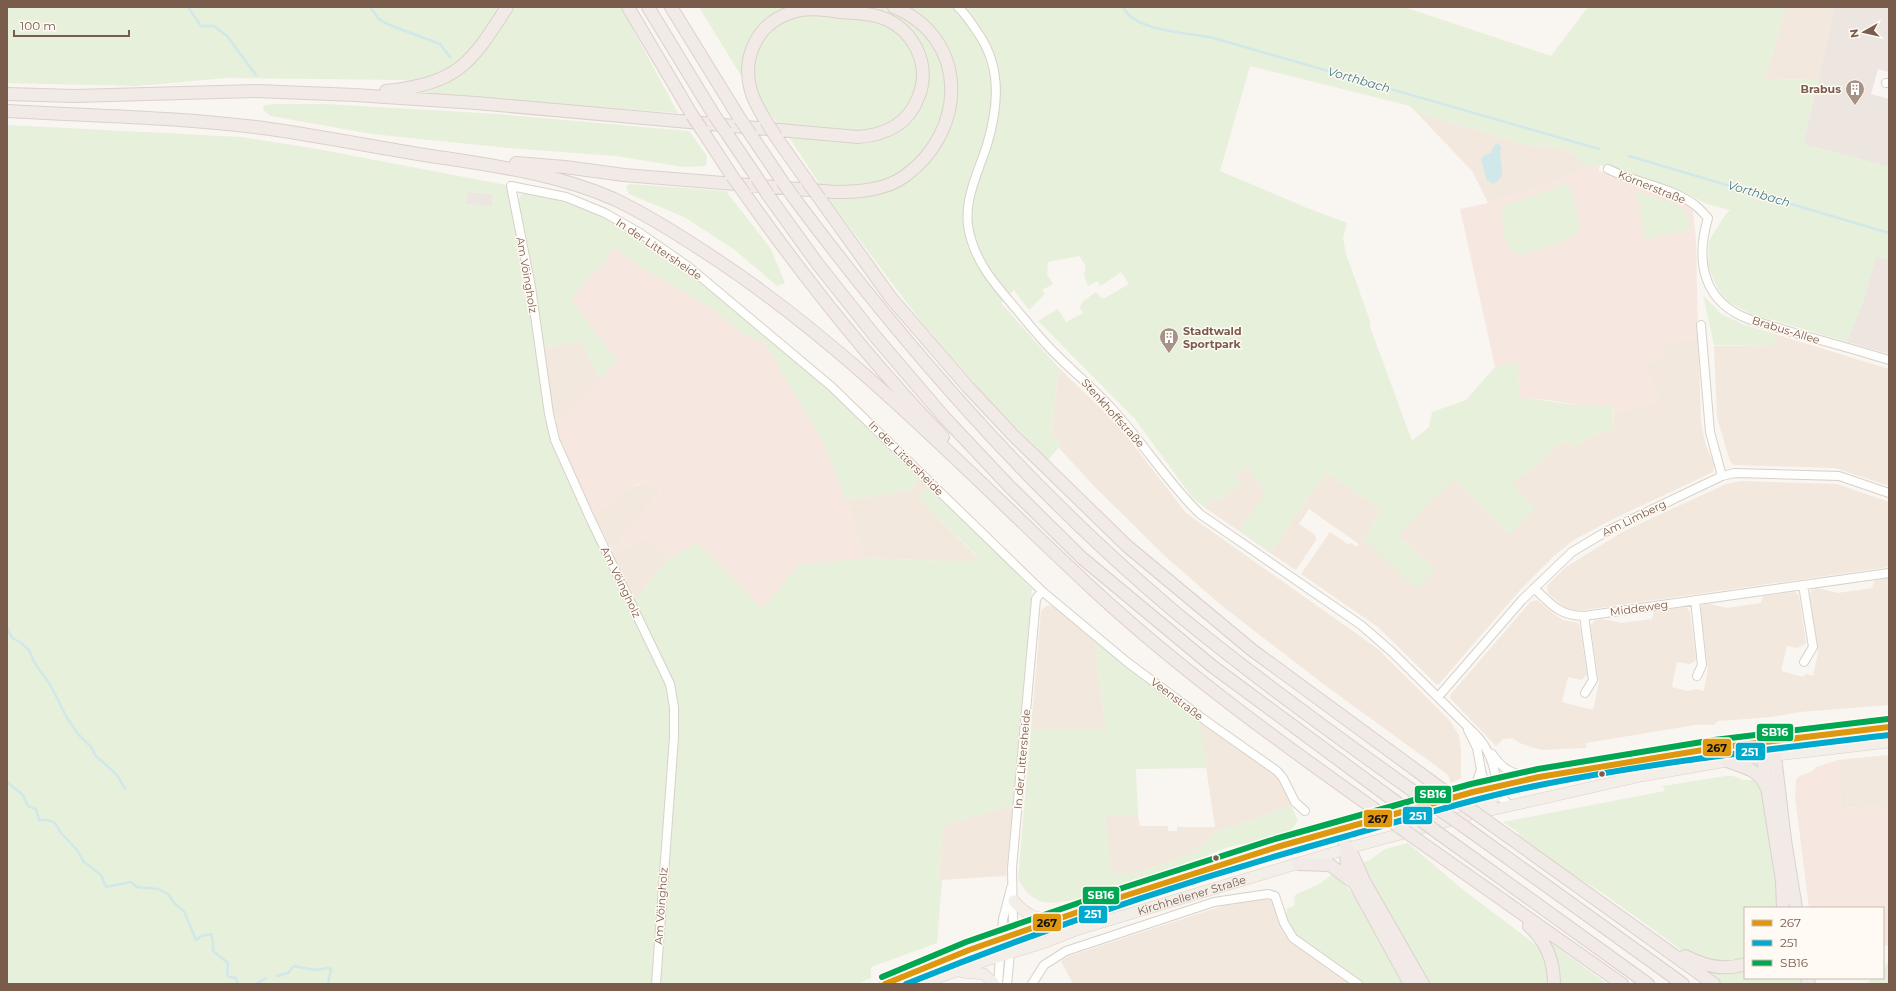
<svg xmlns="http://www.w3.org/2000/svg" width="1896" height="991" viewBox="0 0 1896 991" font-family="Montserrat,sans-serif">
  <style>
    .residential { fill: #f2e8de }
    .commercial { fill: #f6e8e1 }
    .industrial { fill: #ede5e0 }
    .green { fill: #e7f0db; fill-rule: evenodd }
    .water { fill: #d0e8ea }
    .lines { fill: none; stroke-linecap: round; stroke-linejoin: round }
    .stream { stroke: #d0e8ea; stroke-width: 2.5 }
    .minor-casing { stroke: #d7d1cb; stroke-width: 10 }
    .major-casing { stroke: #dad1cc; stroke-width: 12 }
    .highway-casing { stroke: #dad1cc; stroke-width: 14 }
    .minor { stroke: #fefefd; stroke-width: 8 }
    .major { stroke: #f3eee8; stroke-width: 11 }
    .highway { stroke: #f2eae7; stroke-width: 12 }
    .highway-bridge-casing { stroke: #dad1cc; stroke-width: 14; stroke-linecap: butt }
    .highway-bridge { stroke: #f2eae7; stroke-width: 12 }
    .bus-1-casing { stroke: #fffaf3; stroke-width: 9 }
    .bus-2-casing { stroke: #fffaf3; stroke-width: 9 }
    .bus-3-casing { stroke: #fffaf3; stroke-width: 9 }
    .bus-1 { stroke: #de970f; stroke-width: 6 }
    .bus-2 { stroke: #00a9ce; stroke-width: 6 }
    .bus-3 { stroke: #00a651; stroke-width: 6 }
    .bus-dot { fill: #7a5c4d; stroke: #fffaf3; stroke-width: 1.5 }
    .labels { text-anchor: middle; stroke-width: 3; stroke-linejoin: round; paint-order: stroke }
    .poi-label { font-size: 11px; font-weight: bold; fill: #7a5c4d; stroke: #fffaf3; text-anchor: end }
    .street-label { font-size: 11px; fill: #7a5c4d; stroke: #fffaf3 }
    .water-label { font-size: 12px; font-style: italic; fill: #437c86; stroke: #fffaf3 }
    .line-badge { stroke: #fffaf3; stroke-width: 1.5 }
    .badge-label { font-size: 11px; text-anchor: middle; font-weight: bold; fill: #fff }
    .pale-badge-label { font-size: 11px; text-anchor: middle; font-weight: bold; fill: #111 }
  </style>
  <rect width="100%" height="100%" fill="#f9f5f0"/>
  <path class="residential" d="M1786 7H1835L1818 79 1764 80Z
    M1416 112 1530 146 1561 147 1568 150 1588 167 1565 178 1488 203 1472 171Z
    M1775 334 1889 369V486L1835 468 1734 465 1730 461 1717 418 1714 346 1774 345Z
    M1698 338 1701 421 1705 443 1714 465 1713 472 1611 520 1574 540 1554 556 1521 589 1439 684H1436L1378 627 1301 574 1330 532 1349 545 1351 543 1357 547 1359 544 1309 509 1299 524 1315 535 1316 540 1296 570 1270 553 1326 472 1382 510 1363 539 1435 570 1398 536 1426 506 1455 479 1510 534 1511 484 1546 458 1555 445 1566 444 1576 447 1588 437 1614 429V413L1659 403 1660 399 1645 363 1665 343Z
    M582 341 589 358 601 378 557 421 553 413 543 348Z
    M1059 368 1119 426 1186 513 1378 649 1450 721 1459 735 1461 752V778L1451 783 1448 775 1443 771 1322 683 1221 605 1166 557 1094 486 1059 448 1061 445 1051 435Z
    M1248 466 1266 493 1239 531 1204 507 1214 498 1218 502 1241 483 1235 475Z
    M920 475 930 485 918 497 978 558 975 562 865 558 846 500 912 490Z
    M1741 481 1837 484 1889 502V567L1577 611 1565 608 1548 593 1547 586 1566 567 1624 531 1726 484Z
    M646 483 652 485 661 491 612 550 594 515 632 487Z
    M645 537 669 559 635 599 614 557 628 546Z
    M1889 578V705L1800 712 1772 717 1718 721 1714 725H1695L1586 743V748L1541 750 1522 744 1512 738 1503 739 1496 746 1450 698 1451 694 1520 614 1530 602 1537 600 1555 615 1563 620 1578 623 1580 628 1587 675 1581 680 1568 677 1562 702 1593 710 1599 682 1591 629V625L1595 620 1603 619 1621 623 1652 619 1654 611 1686 607 1690 612 1696 658 1695 661 1690 664 1677 662 1672 687 1687 691 1695 689 1704 691 1708 668 1700 610 1702 605 1706 603 1727 608 1761 603 1763 596 1795 592 1799 596 1806 643 1798 648 1787 646 1781 671 1803 677 1806 674 1813 676 1818 653 1810 595 1811 590 1817 588 1838 593 1872 588 1875 580Z
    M1052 605 1056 607 1094 639 1106 729H1031L1041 611 1046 606Z
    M1199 721 1278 776 1291 805 1264 816 1215 832 1204 845 1192 854 1136 873 1111 874 1105 816 1138 815 1140 826H1168V831H1177V827H1215Z
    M1889 755V812L1882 813 1881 806 1841 808 1838 760Z
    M1013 805 1006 876 939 880 943 825Z
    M1270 899 1274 902 1283 932 1289 939 1312 957 1353 984H1073L1061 961 1069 956 1225 905Z"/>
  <path class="commercial" d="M1600 165 1598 171 1607 172 1681 199 1689 205 1693 211 1696 241 1698 338 1665 343 1666 359 1646 364 1661 399 1659 403 1614 413 1613 406 1596 408 1547 400 1519 398 1518 361 1495 367 1460 209 1488 203 1565 178 1588 167Z
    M614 247 641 267 710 307 748 337 764 342 824 443 846 500 865 558 800 565 762 608 697 544 669 559 645 537 628 546 614 557 612 550 661 491 652 485 639 484 632 487 594 515 563 448 555 423 618 361 571 300 583 283 606 262Z
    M1838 760 1841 808 1881 806 1882 813 1889 812V945L1883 946V908H1809L1795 797 1796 780 1799 776 1811 772 1816 767Z"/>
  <path class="industrial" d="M1835 7H1889V72L1878 69 1871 94 1889 99V167L1803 144Z
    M467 192 493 194 492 207 466 204Z
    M1876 256 1889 260V354L1847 342 1865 296Z"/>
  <path class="green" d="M7 7H501C486 32 469 65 440 76 429 80 417 82 407 85L405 80 226 78 137 86 7 83Z
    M513 7H621L678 113 418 94 417 92C464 84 489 44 513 7Z
    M699 7H1404L1551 56 1588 7H1786L1764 80 1818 79 1803 144 1889 167V260L1876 257 1865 296 1847 342 1773 320 1756 317 1727 301 1718 289 1708 267 1709 241 1723 218 1730 210 1707 204 1683 192 1600 165 1588 167 1568 150 1561 147 1530 146 1416 112 1410 106 1250 66 1220 171 1307 208 1347 223 1343 238 1346 254 1370 321V327L1412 441 1429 427 1432 412 1466 400 1495 367 1518 361 1519 398C1551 400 1582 409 1613 406L1614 429 1588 437 1576 447 1566 444 1555 445 1546 458 1511 484 1535 508 1510 534 1455 480 1426 506 1398 536 1435 570 1417 589 1363 539 1382 510 1326 472 1270 553 1239 531 1265 493 1248 466 1235 475 1241 483 1218 502 1214 498 1204 507 1192 497 1135 419 1038 321 1058 309 1066 322 1083 313 1080 308 1082 302 1096 292 1101 298H1105L1129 284 1121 272 1101 286 1097 281 1088 286 1084 275 1086 266 1079 256 1048 262 1047 274 1053 284 1042 290 1045 294 1029 310 1014 290 1001 303 1059 368 1051 434 1061 445 1048 460 981 391 920 320 833 205 791 140 746 84Z
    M279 104H326L498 114 689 131 707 156 706 166 684 167 616 156 508 148 372 134 271 116 263 110 264 105Z
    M7 125 241 137 317 149 511 186 555 440 631 603 669 559 697 543 762 608 800 565 865 558 975 562 978 557 918 497 930 485 1032 589 1013 805 943 825 939 880H942L937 943 871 967V978L857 984H7ZM467 192 493 194 492 206 466 204Z
    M630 184 726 191 771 249 785 283 777 286 735 250 684 217 629 194 626 186Z
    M1565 184 1572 190 1579 227 1578 232C1565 242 1528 256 1513 253 1505 244 1498 216 1504 206Z
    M1636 191 1678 205 1688 214 1690 228 1687 231 1645 239Z
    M526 193 559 198 575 204 621 225 674 259 791 354 920 475 912 490 846 500 824 443 764 342 748 337 710 307 641 267 614 247 606 262 583 283 571 300 618 361 601 378 589 358 582 341 543 348 517 202 521 195Z
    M1703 295 1721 314 1745 325 1775 334 1774 345H1714Z
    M1094 639 1138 676 1199 721 1208 768 1136 769 1138 815 1105 816 1112 874 1136 873 1192 854 1204 845 1215 832 1264 816 1291 805 1298 821C1287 840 1264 840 1244 844 1235 845 1224 848 1215 852 1208 854 1204 861 1197 863 1170 875 1071 907 1044 902 1032 900 1024 890 1018 879L1031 729H1106Z
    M1726 776H1733L1743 780H1756L1763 793 1779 890 1780 908H1745V960L1727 964 1688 954 1680 949 1604 894 1554 863 1512 832 1522 835 1503 822 1665 791 1663 786Z
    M1408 843 1462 889 1535 944 1537 943 1546 963 1548 984H1429L1364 869V862L1370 860 1385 849Z
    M1335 872 1358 901 1406 984H1364L1319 955 1291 931 1284 913 1287 912 1286 909 1294 906 1295 895 1321 883Z
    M1550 942 1607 984H1557L1548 943Z
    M1889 962V984H1866L1872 978H1883V968Z
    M1745 969V978H1803L1804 984H1721L1702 970Z"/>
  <path class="water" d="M1498 144 1501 146C1501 150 1500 152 1500 155 1501 167 1507 177 1493 184L1487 180 1481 159 1485 155 1491 153 1494 145Z"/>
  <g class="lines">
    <path class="stream" d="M188 7 201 26H214L227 36 256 75
      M370 7 379 19 387 24 440 44 450 57
      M1123 7C1134 31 1187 33 1210 37L1599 149
      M1629 156 1889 233
      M7 628 12 638 20 642 29 650 34 662 51 686 67 718 78 734 92 748 95 755 117 775 125 789
      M7 782 23 795 28 806 36 809 39 820H48L55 823 61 833 77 850 84 862 101 875 106 887 131 882 137 887 158 889 168 894 175 904 184 911 196 940 201 936 211 934 213 941V951L228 963 227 974 229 977 236 978 238 984
      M277 976 288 973 294 966 315 970 329 968 331 969 328 984
      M256 984 266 978"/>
    <defs>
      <path id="minor" d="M958 7C967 15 973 26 980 36 1002 70 998 108 987 145 977 176 960 206 971 239 978 264 994 283 1011 303 1023 317 1034 331 1047 345 1068 368 1093 387 1114 411 1144 444 1168 483 1200 514L1361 625 1392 652 1476 735C1490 750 1495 767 1497 787
        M1886 83H1889
        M1608 169C1635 183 1671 187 1695 205 1700 209 1704 214 1708 218 1695 262 1703 303 1751 320 1767 325 1783 329 1798 334 1828 342 1859 351 1889 360
        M1701 325 1710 432 1722 476
        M1803 585 1813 647 1804 662
        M1534 588C1551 604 1559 616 1584 616L1889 573
        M1695 600 1702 665 1697 676
        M1584 616 1593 680 1585 693
        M1438 697 1522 600 1572 552 1607 531 1722 476 1735 473 1839 476 1889 493
        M1468 730 1477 748 1482 775 1490 788 1510 805
        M1492 754C1503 770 1513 775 1532 776
        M1473 792 1481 770
        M656 984 674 737V707L670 684 590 518 555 440 549 414 531 287 511 186 566 197 605 213 640 233 689 267 832 387 1042 591 1127 662 1209 723 1277 771 1283 778 1295 802 1305 811
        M998 984 1003 919 1011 888
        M1007 984 1013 923 1012 868 1036 599 1042 591
        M1032 984 1044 965 1066 951 1214 902 1268 894 1275 896 1284 923 1293 938 1358 984"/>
      <g id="major">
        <path d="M1478 809 1494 798 1497 787"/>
        <path d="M1478 813 1641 776 1727 761 1889 742"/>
        <path d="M1014 901C1025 914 1035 919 1052 919"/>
        <path d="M962 972 984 974 994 984"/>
        <path d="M885 984 969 950 1115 899 1277 847 1473 792 1539 777 1715 748 1889 727"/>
        <path id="s1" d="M920 984 984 961 1046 942 1079 929 1356 846 1467 816"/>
      </g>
      <path id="highway" d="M628 7 692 115
        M648 7 714 115
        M671 7 740 119
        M386 91C458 83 470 65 507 7
        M7 94 74 96 256 91 355 95 476 103 858 137C885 135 908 124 918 98 932 66 914 28 880 17 868 13 855 13 841 12 826 10 808 7 793 12 758 22 741 57 751 91 754 102 760 111 766 121
        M7 111C95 116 183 117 270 129 318 136 365 145 412 153 480 164 551 171 614 199 650 216 684 238 717 260 857 353 973 478 1096 592 1182 671 1277 740 1373 808
        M702 130 732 176
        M726 132 757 178
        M751 135 782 181
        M776 137 807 181
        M516 163 565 167 624 175 835 192C859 192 886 190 905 176 967 131 970 39 894 7
        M745 194C805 279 870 361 943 437
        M768 195 817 263 874 335 944 417 1010 487 1082 558 1212 666 1396 802
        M794 198C906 348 1031 491 1175 612 1254 677 1337 737 1420 796
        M820 199 891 298 968 387 1013 435 1127 546 1252 650 1443 790
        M1773 740 1785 840 1796 908
        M1761 742 1765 775 1782 881 1783 908
        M1727 761C1742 767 1758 769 1765 785
        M1488 822 1714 984
        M1341 828 1346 849 1347 869 1410 984
        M1466 828 1683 984
        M1441 835 1648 984
        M1419 841 1622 984
        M1346 849 1353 856 1364 881 1423 984
        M1299 864 1330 865 1350 880
        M1529 926C1546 941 1554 961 1554 984
        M1685 956C1704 966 1725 971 1745 964
        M1807 978 1809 984"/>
    </defs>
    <use href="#minor" class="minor-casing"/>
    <use href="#major" class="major-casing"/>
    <use href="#highway" class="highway-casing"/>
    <use href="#minor" class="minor"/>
    <use href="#major" class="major"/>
    <use href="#highway" class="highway"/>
    <defs>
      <path id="highway-bridge" d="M692 115 702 130
        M714 115 726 132
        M740 119 751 135
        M766 121 776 137
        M732 176 745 194
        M757 178 768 195
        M782 181 794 198
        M807 181 820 199
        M1443 790 1488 822
        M1420 796 1466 828
        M1396 802 1441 835
        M1373 808 1419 841"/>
    </defs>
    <use href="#highway-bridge" class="highway-bridge-casing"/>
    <use href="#highway-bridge" class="highway-bridge"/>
    <defs>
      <path id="bus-1" d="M885 984 969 950 1115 899 1277 847 1473 792 1539 777 1715 748 1889 727"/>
      <path id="bus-2" d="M906 984C1050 926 1198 877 1347 836 1411 818 1475 798 1540 785 1655 762 1772 749 1889 735"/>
      <path id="bus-3" d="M882 977 966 942 1113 891 1275 839 1471 784 1538 769 1714 740 1888 719"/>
    </defs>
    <use href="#bus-1" class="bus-1-casing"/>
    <use href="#bus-2" class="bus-2-casing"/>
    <use href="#bus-3" class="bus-3-casing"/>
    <use href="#bus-1" class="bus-1"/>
    <use href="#bus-2" class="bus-2"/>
    <use href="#bus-3" class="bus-3"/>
  </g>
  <defs>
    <symbol id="building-pin" viewBox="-11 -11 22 30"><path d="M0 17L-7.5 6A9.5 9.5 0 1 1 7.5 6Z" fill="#a69286" stroke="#fffaf3"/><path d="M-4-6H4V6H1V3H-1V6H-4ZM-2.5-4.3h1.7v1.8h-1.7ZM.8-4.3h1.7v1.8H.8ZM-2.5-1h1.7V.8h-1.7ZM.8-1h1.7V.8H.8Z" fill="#fff"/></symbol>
  </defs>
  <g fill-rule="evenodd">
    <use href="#building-pin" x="1844" y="78" width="22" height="30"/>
    <use href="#building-pin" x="1158" y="326" width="22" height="30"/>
  </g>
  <g class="bus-dot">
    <circle cx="1602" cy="774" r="3.5"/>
    <circle cx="1216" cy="858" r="3.5"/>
  </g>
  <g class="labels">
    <g class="poi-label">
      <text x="1841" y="93">Brabus</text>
      <text x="1183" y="335" text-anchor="start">Stadtwald<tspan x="1183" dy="13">Sportpark</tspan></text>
    </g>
    <g class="street-label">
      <text transform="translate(1652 187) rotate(22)" y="4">Körnerstraße</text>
      <text transform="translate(659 249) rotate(34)" y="4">In der Littersheide</text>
      <text transform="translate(527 275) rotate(80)" y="4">Am Vöingholz</text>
      <text transform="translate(1786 330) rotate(17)" y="4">Brabus-Allee</text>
      <text transform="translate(1113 413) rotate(48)" y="4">Stenkhoffstraße</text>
      <text transform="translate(906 458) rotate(45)" y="4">In der Littersheide</text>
      <text transform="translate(1634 518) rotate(-26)" y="4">Am Limberg</text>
      <text transform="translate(621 582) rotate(64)" y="4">Am Vöingholz</text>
      <text transform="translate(1639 608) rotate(-8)" y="4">Middeweg</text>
      <text transform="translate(1177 699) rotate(37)" y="4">Veenstraße</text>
      <text transform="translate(1022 759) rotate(-85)" y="4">In der Littersheide</text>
      <text dy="4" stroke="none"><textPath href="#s1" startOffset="286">Kirchhellener Straße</textPath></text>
      <text transform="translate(661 906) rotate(-86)" y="4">Am Vöingholz</text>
    </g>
    <g class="water-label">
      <text transform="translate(1359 80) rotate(16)" y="4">Vorthbach</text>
      <text transform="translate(1759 194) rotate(17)" y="4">Vorthbach</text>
    </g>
  </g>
  <g class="line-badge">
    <rect x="1756" y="723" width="38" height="19" rx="4" fill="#00a651"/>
    <rect x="1702" y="738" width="30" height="19" rx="4" fill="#de970f"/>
    <rect x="1735" y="742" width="31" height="19" rx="4" fill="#00a9ce"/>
    <rect x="1414" y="785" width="38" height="19" rx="4" fill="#00a651"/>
    <rect x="1402" y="806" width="31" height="19" rx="4" fill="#00a9ce"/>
    <rect x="1363" y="809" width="30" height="19" rx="4" fill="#de970f"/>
    <rect x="1082" y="886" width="38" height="19" rx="4" fill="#00a651"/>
    <rect x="1078" y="905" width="30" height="19" rx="4" fill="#00a9ce"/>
    <rect x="1032" y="913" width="30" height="19" rx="4" fill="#de970f"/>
  </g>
  <g class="badge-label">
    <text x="1775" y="736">SB16</text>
    <text x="1750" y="756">251</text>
    <text x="1433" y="798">SB16</text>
    <text x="1418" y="820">251</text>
    <text x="1101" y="899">SB16</text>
    <text x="1093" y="918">251</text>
  </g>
  <g class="pale-badge-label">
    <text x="1717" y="752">267</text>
    <text x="1378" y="823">267</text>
    <text x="1047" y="927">267</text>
  </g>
  <rect width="1896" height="991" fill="none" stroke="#7a5c4d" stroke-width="16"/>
  <rect x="1744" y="907" width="140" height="72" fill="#fffaf3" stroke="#cabbb1"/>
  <rect x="1752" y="920" width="20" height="6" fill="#de970f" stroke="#cabbb1"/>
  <text x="1780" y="927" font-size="12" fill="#7a5c4d">267</text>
  <rect x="1752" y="940" width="20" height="6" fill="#00a9ce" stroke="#cabbb1"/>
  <text x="1780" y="947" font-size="12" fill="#7a5c4d">251</text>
  <rect x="1752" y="960" width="20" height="6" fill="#00a651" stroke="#cabbb1"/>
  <text x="1780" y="967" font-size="12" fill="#7a5c4d">SB16</text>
  <g transform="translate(1864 32) rotate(262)" stroke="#fffaf3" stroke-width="3" paint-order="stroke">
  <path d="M0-3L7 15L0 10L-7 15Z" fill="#7a5c4d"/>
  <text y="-6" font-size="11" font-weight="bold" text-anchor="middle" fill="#7a5c4d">N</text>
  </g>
  <path d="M14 30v6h115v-6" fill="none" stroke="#7a5c4d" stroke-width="2"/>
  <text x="20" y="30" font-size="12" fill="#7a5c4d" stroke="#fffaf3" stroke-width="3" paint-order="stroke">100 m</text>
</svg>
